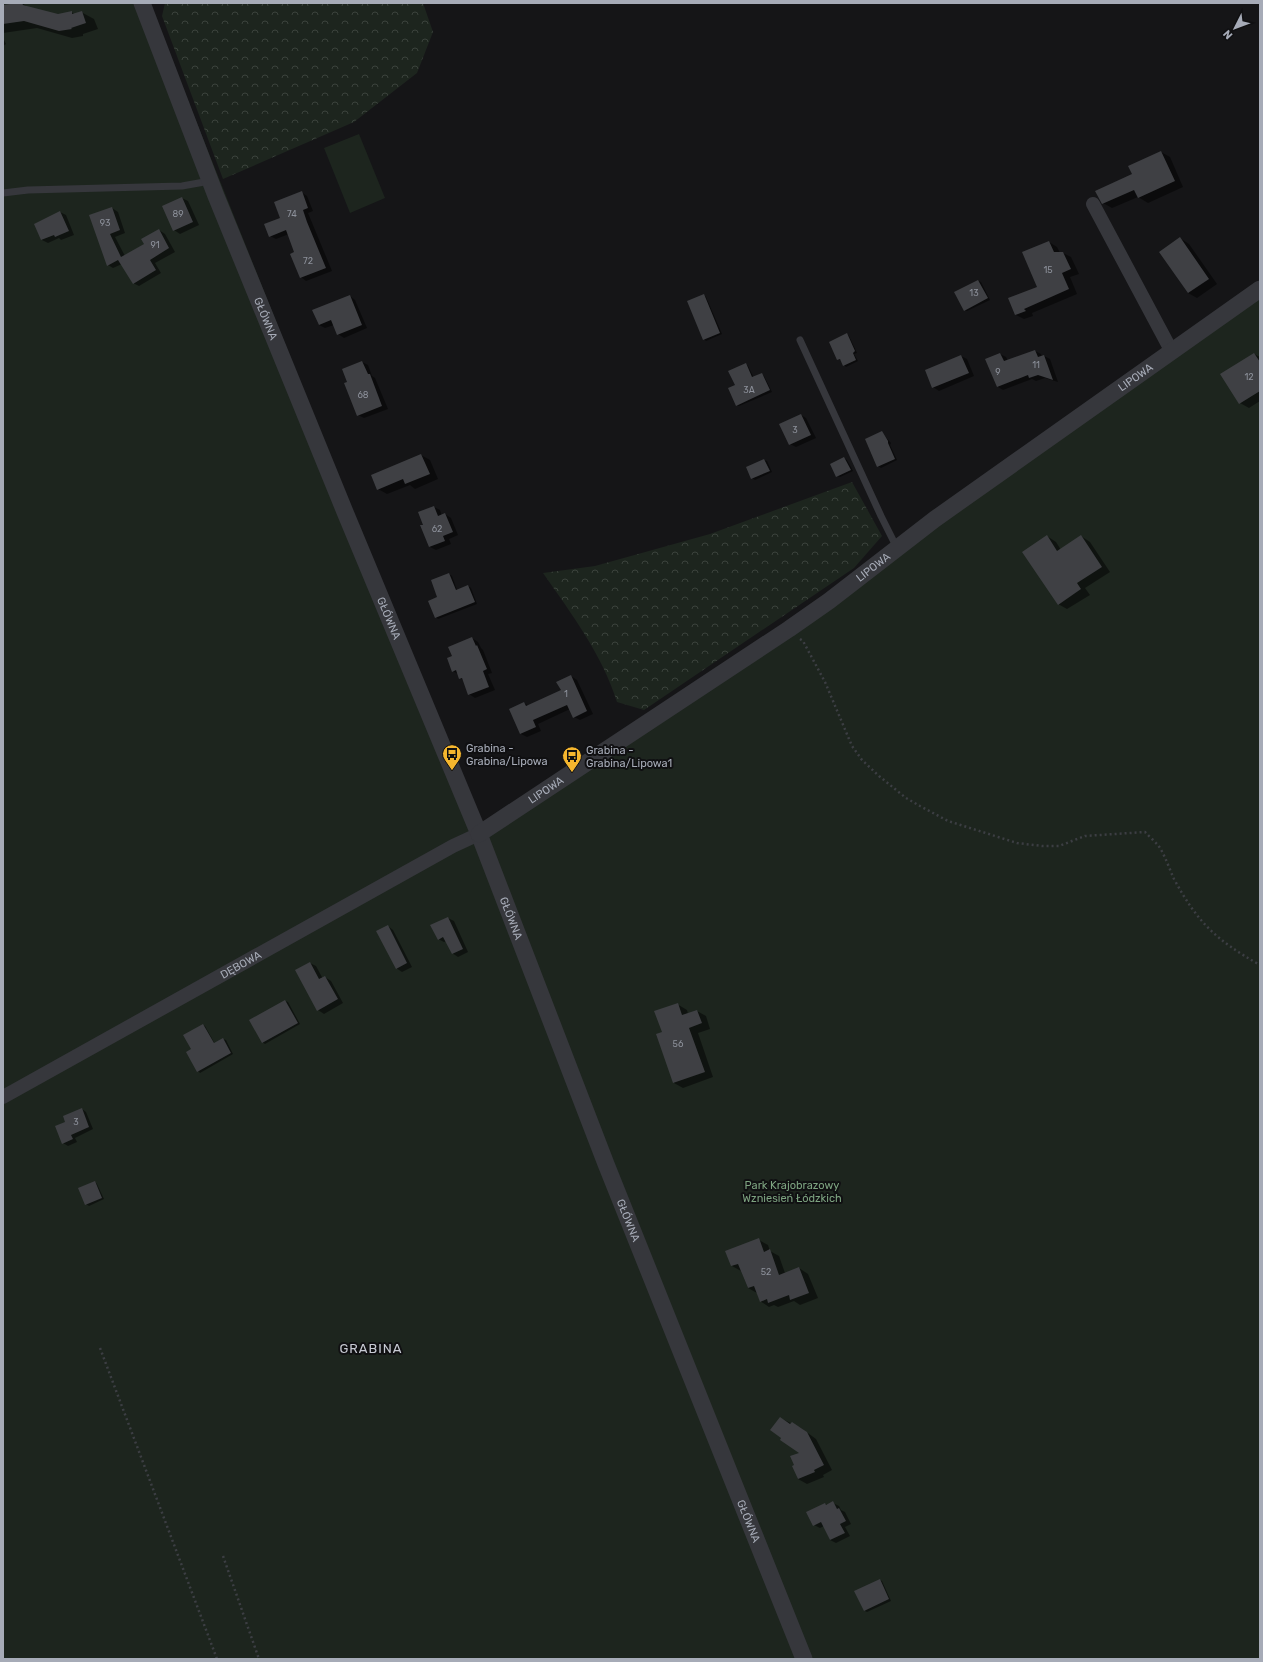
<svg xmlns="http://www.w3.org/2000/svg" width="1263" height="1662" viewBox="0 0 1263 1662" font-family="Rubik,sans-serif">
  <style>
    .forest { fill: url(#forest-crowns) }
    .green { fill: #1d251e }
    .shadow { fill: #0007 }
    .building { fill: #3f4044 }
    .lines { fill: none; stroke-linecap: round; stroke-linejoin: round }
    .path { stroke: #3c3e43; stroke-width: 2.5; stroke-dasharray: 2 3; stroke-linecap: butt }
    .service { stroke: #36373c; stroke-width: 7 }
    .minor { stroke: #36373c; stroke-width: 14 }
    .tertiary { stroke: #36373c; stroke-width: 17 }
    .labels { text-anchor: middle; stroke-width: 4; stroke-linejoin: round; paint-order: stroke }
    .number-label { font-size: 9px; fill: #8c909a }
    .street-label { font-size: 11px; fill: #a6abb7; stroke: #101012 }
    .poi-label { font-size: 11px; fill: #a6abb7; stroke: #101012; text-anchor: start }
    .park-label { font-size: 11px; fill: #7da380; stroke: #101012 }
    .quarter-label { font-size: 13px; letter-spacing: 1px; fill: #c7cad3; stroke: #101012 }
  </style>
  <defs>
    <pattern id="forest-crowns" width="20" height="18" patternUnits="userSpaceOnUse"><rect width="20" height="18" fill="#1d251e"/><path d="M2 6a3 3 0 1 1 6 0M12 15a3 3 0 1 1 6 0" fill="none" stroke="#3b423c"/></pattern>
  </defs>
  <rect width="100%" height="100%" fill="#151517"/>
  <path class="forest" d="M165 3H423L433 32 417 73 354 122 223 179 162 16Z
    M852 482 882 536 854 568 644 710 617 702C603 656 571 613 543 573L595 566 710 534Z"/>
  <path class="green" d="M3 3H149L482 837 1260 290V1659H3Z
    M359 134 385 198 350 213 324 148Z"/>
  <path class="shadow" d="M22 3 31 9 58 15 71 12 75 14 81 12 94 19 98 29 83 34V36L72 38 37 28 3 33V6Z
    M3 38 6 44 3 46Z
    M1161 152 1170 157 1183 187 1148 203 1138 197 1112 208 1103 203Z
    M301 192 307 196 313 211 308 213 332 271 306 281 301 277 296 252 289 234 276 239 270 236Z
    M182 198 188 201 199 225 180 234 174 230Z
    M112 208 118 212 125 233 115 237 125 256 145 244 159 230 165 234 175 252 155 263 161 273 139 286 133 283 122 264 113 268 108 265Z
    M60 212 66 215 74 235 61 240 59 238 48 243 42 240 35 224Z
    M1180 238 1189 244 1217 284 1197 298 1188 293Z
    M1049 242 1057 247 1060 253H1063L1071 257 1079 274 1070 277 1077 294 1032 313 1033 316 1024 319 1016 315 1039 287Z
    M978 281 981 282 990 300 967 311 964 310Z
    M704 295 706 297 722 334 706 341 704 339Z
    M350 296 355 300 367 328 344 338 338 334 334 325 325 328 319 325Z
    M847 334 849 336 857 353 854 354 858 361 846 367 844 365 841 360 838 359Z
    M1035 351 1041 354 1042 357 1044 356 1050 359 1058 382 1045 378 1036 381 1032 379 1003 390 998 387 1000 354 1006 357 1008 361Z
    M1254 354 1260 357V401L1249 408 1240 403Z
    M961 356 967 359 974 376 939 391 933 387Z
    M362 362 368 365 372 376 375 378 388 409 364 418 358 415 348 383Z
    M746 364 748 366 754 378 761 374 764 376 772 392 739 406 736 405V386Z
    M801 415 806 418 816 438 796 447 790 444Z
    M882 433 891 443 890 445 897 460 881 468 878 466Z
    M421 455 430 460 438 479 415 489 410 485 387 494 378 489Z
    M844 458 847 460 853 471 840 477 837 476Z
    M764 460 767 461 772 472 755 480 752 478Z
    M434 507 440 510 442 516 445 514 451 518 458 535 449 539 451 544 436 550 430 547 422 526 424 525Z
    M1047 536 1056 542 1061 550 1081 536 1090 542 1110 572 1085 588 1090 595 1067 609 1058 604Z
    M449 574 452 576 457 590 468 586 471 588 477 604 438 619 436 617 439 598Z
    M472 638 478 642 481 648 483 650 492 673 488 674 495 690 475 698 469 694 463 680 460 678 458 674 453 671V657Z
    M571 676 577 680 593 714 580 720 574 717 570 709 538 724 541 731 527 737 521 734 524 703 529 706 562 691Z
    M448 918 454 921 468 952 458 957 452 953 447 941 444 942 438 939Z
    M388 926 393 930 412 967 402 972 396 968Z
    M310 963 316 966 323 979 325 977 331 981 343 1003 324 1014 318 1010Z
    M285 1001 288 1002 300 1024 265 1044 262 1042Z
    M677 1004 687 1010 688 1014 697 1011 706 1016 710 1029 698 1033 713 1077 683 1088 674 1083 657 1035 663 1033Z
    M203 1025 205 1026 215 1044 223 1039 226 1040 233 1054 200 1073 198 1071 192 1049Z
    M82 1109 86 1112 93 1129 75 1138 77 1142 68 1146 63 1143 67 1123Z
    M95 1182 97 1184 104 1199 89 1206 86 1204Z
    M759 1240 768 1245 770 1251 779 1256 785 1273 799 1268 808 1274 818 1298 800 1305 794 1301 778 1307 774 1305 769 1307 760 1301 757 1293 748 1288 741 1271 732 1266Z
    M780 1418 801 1428 816 1439 832 1470 823 1475 824 1477 807 1484 798 1479 795 1466 801 1453Z
    M833 1503 839 1506 841 1510 845 1512 851 1524 845 1527 850 1536 836 1543 830 1540 824 1526 820 1528 814 1525 825 1504 828 1505Z
    M880 1580 882 1581 891 1601 867 1612 865 1611Z"/>
  <path class="building" d="M17 3H22L23 5 58 14 72 11V14L82 11 86 23 71 28 72 29 59 31 24 21 3 24V5Z
    M1161 151 1175 181 1138 198 1134 190 1102 204 1095 191 1132 174 1128 166Z
    M302 191 308 208 303 210 307 222 326 268 300 278 290 254 294 252 286 230 269 237 264 224 280 218 274 202Z
    M182 197 193 222 173 231 162 206Z
    M112 207 120 230 110 234 121 257 144 244 141 239 159 229 169 248 150 260 156 270 133 284 118 260 107 266 89 215Z
    M60 211 69 231 55 237 54 235 41 240 34 224Z
    M1180 237 1209 279 1188 293 1159 252Z
    M1049 241 1054 252H1063L1071 269 1062 273 1069 289 1024 309 1026 311 1015 315 1008 298 1037 287 1022 252Z
    M978 280 988 298 964 311 954 292Z
    M704 294 720 333 703 340 687 301Z
    M350 295 362 325 337 335 331 320 319 325 312 310Z
    M847 333 855 351 853 353 856 360 843 366 840 359 837 360 829 342Z
    M1035 350 1038 357 1044 355 1053 380 1038 375 1029 378 1028 375 997 387 985 359 1000 353 1004 361Z
    M1254 353 1260 362V391L1239 404 1220 374Z
    M961 355 969 373 932 388 925 370Z
    M362 361 368 374H370L382 406 357 416 344 383 347 382 342 369Z
    M746 363 752 377 762 373 770 390 736 406 728 388 735 385 728 371Z
    M801 414 811 435 789 445 779 424Z
    M882 431 888 441V443L895 459 877 467 865 439Z
    M421 454 430 474 405 484 403 479 377 490 371 475Z
    M844 457 851 470 836 477 830 464Z
    M764 459 770 471 751 479 746 467Z
    M434 506 438 516 445 513 453 532 443 536 445 541 429 547 420 525H423L418 512Z
    M1047 535 1057 551 1081 535 1102 567 1077 583 1081 589 1058 605 1022 552Z
    M449 573 456 590 468 585 475 602 435 618 428 601 437 597 431 580Z
    M472 637 476 646 477 645 487 669 483 671 489 687 468 695 462 678 459 679 456 670 452 672 447 658 452 656 448 647Z
    M571 675 587 711 573 718 567 705 533 720 536 727 520 734 509 709 524 702 526 706 561 690 556 682Z
    M448 917 463 949 452 954 443 937 438 940 430 925Z
    M388 925 407 963 396 969 376 931Z
    M310 962 319 979 325 976 338 999 317 1011 295 970Z
    M285 1000 298 1023 262 1043 249 1020Z
    M678 1003 682 1015 697 1010 702 1023 689 1028 705 1072 673 1083 656 1034 662 1032 654 1011Z
    M203 1024 214 1043 223 1038 231 1053 197 1072 186 1052 191 1049 183 1035Z
    M82 1108 89 1127 71 1135 73 1139 62 1144 55 1126 65 1122 63 1116Z
    M95 1181 102 1198 85 1205 78 1188Z
    M759 1238 764 1252 770 1249 779 1275 799 1267 809 1293 790 1300 789 1295 768 1303 767 1299 760 1302 754 1286 748 1288 738 1264 731 1266 725 1251Z
    M780 1417 790 1424 792 1422 807 1432 824 1465 814 1470 815 1472 798 1479 792 1466 794 1465 790 1456 799 1453 780 1440 781 1438 770 1430Z
    M833 1501 837 1509 839 1508 846 1521 840 1524 845 1533 830 1540 821 1522 813 1526 806 1512 825 1503 826 1505Z
    M880 1579 889 1599 864 1611 854 1591Z"/>
  <g class="lines">
    <path class="path" d="M800 639 803 641 825 682 852 746 862 760 879 776 906 798 920 806 948 821 1017 843 1042 846H1059L1085 836 1145 832C1149 836 1154 841 1158 845 1165 855 1169 868 1174 879 1198 923 1216 940 1260 965
      M100 1348 217 1659
      M223 1556 259 1659"/>
    <path class="service" d="M3 193 28 190 182 186 210 181
      M800 340 881 516 897 548"/>
    <g class="minor">
      <path d="M1093 204 1172 352"/>
      <path id="s1" d="M3 1097 453 846 479 834"/>
    </g>
    <g class="tertiary">
      <path id="s2" d="M142 3 216 196 345 512 479 834 606 1164 804 1659"/>
      <path id="s3" d="M479 834 789 629 829 601 935 519 1260 289"/>
    </g>
  </g>
  <defs>
    <symbol id="bus-pin" viewBox="-11 -11 22 30"><path d="M0 17L-7.5 6A9.5 9.5 0 1 1 7.5 6Z" fill="#f5b62e" stroke="#101012"/><path d="M-5-6H5V4H4V6H2V4H-2V6H-4V4H-5ZM-3.5-4V0h7V-4ZM-3.5 1.2v1.5H-2V1.2ZM2 1.2v1.5H3.5V1.2Z" fill="#111"/></symbol>
  </defs>
  <g fill-rule="evenodd">
    <use href="#bus-pin" x="441" y="743" width="22" height="30"/>
    <use href="#bus-pin" x="561" y="745" width="22" height="30"/>
  </g>
  <g class="labels">
    <g class="number-label">
      <text x="178" y="217">89</text>
      <text x="292" y="217">74</text>
      <text x="105" y="226">93</text>
      <text x="155" y="248">91</text>
      <text x="308" y="264">72</text>
      <text x="1048" y="273">15</text>
      <text x="974" y="296">13</text>
      <text x="1036" y="368">11</text>
      <text x="998" y="375">9</text>
      <text x="1249" y="380">12</text>
      <text x="749" y="393">3A</text>
      <text x="363" y="398">68</text>
      <text x="795" y="433">3</text>
      <text x="437" y="532">62</text>
      <text x="566" y="697">1</text>
      <text x="678" y="1047">56</text>
      <text x="76" y="1125">3</text>
      <text x="766" y="1275">52</text>
    </g>
    <g class="street-label">
      <text dy="4" stroke="none"><textPath href="#s2" startOffset="339">GŁÓWNA</textPath></text>
      <text dy="4" stroke="none"><textPath href="#s3" startOffset="800">LIPOWA</textPath></text>
      <text dy="4" stroke="none"><textPath href="#s3" startOffset="476">LIPOWA</textPath></text>
      <text dy="4" stroke="none"><textPath href="#s2" startOffset="663">GŁÓWNA</textPath></text>
      <text dy="4" stroke="none"><textPath href="#s3" startOffset="80">LIPOWA</textPath></text>
      <text dy="4" stroke="none"><textPath href="#s2" startOffset="987">GŁÓWNA</textPath></text>
      <text dy="4" stroke="none"><textPath href="#s1" startOffset="272">DĘBOWA</textPath></text>
      <text dy="4" stroke="none"><textPath href="#s2" startOffset="1311">GŁÓWNA</textPath></text>
      <text dy="4" stroke="none"><textPath href="#s2" startOffset="1635">GŁÓWNA</textPath></text>
    </g>
    <g class="poi-label">
      <text x="466" y="752">Grabina -<tspan x="466" dy="13">Grabina/Lipowa</tspan></text>
      <text x="586" y="754">Grabina -<tspan x="586" dy="13">Grabina/Lipowa1</tspan></text>
    </g>
    <g class="park-label">
      <text x="792" y="1189">Park Krajobrazowy<tspan x="792" dy="13">Wzniesień Łódzkich</tspan></text>
    </g>
    <g class="quarter-label">
      <text x="371" y="1353">GRABINA</text>
    </g>
  </g>
  <rect width="1263" height="1662" fill="none" stroke="#a6abb7" stroke-width="8"/>
  <g transform="translate(1235 28) rotate(228)" stroke="#101012" stroke-width="3" paint-order="stroke">
  <path d="M0-3L7 15L0 10L-7 15Z" fill="#a6abb7"/>
  <text y="-6" font-size="11" font-weight="bold" text-anchor="middle" fill="#a6abb7">N</text>
  </g>
</svg>
